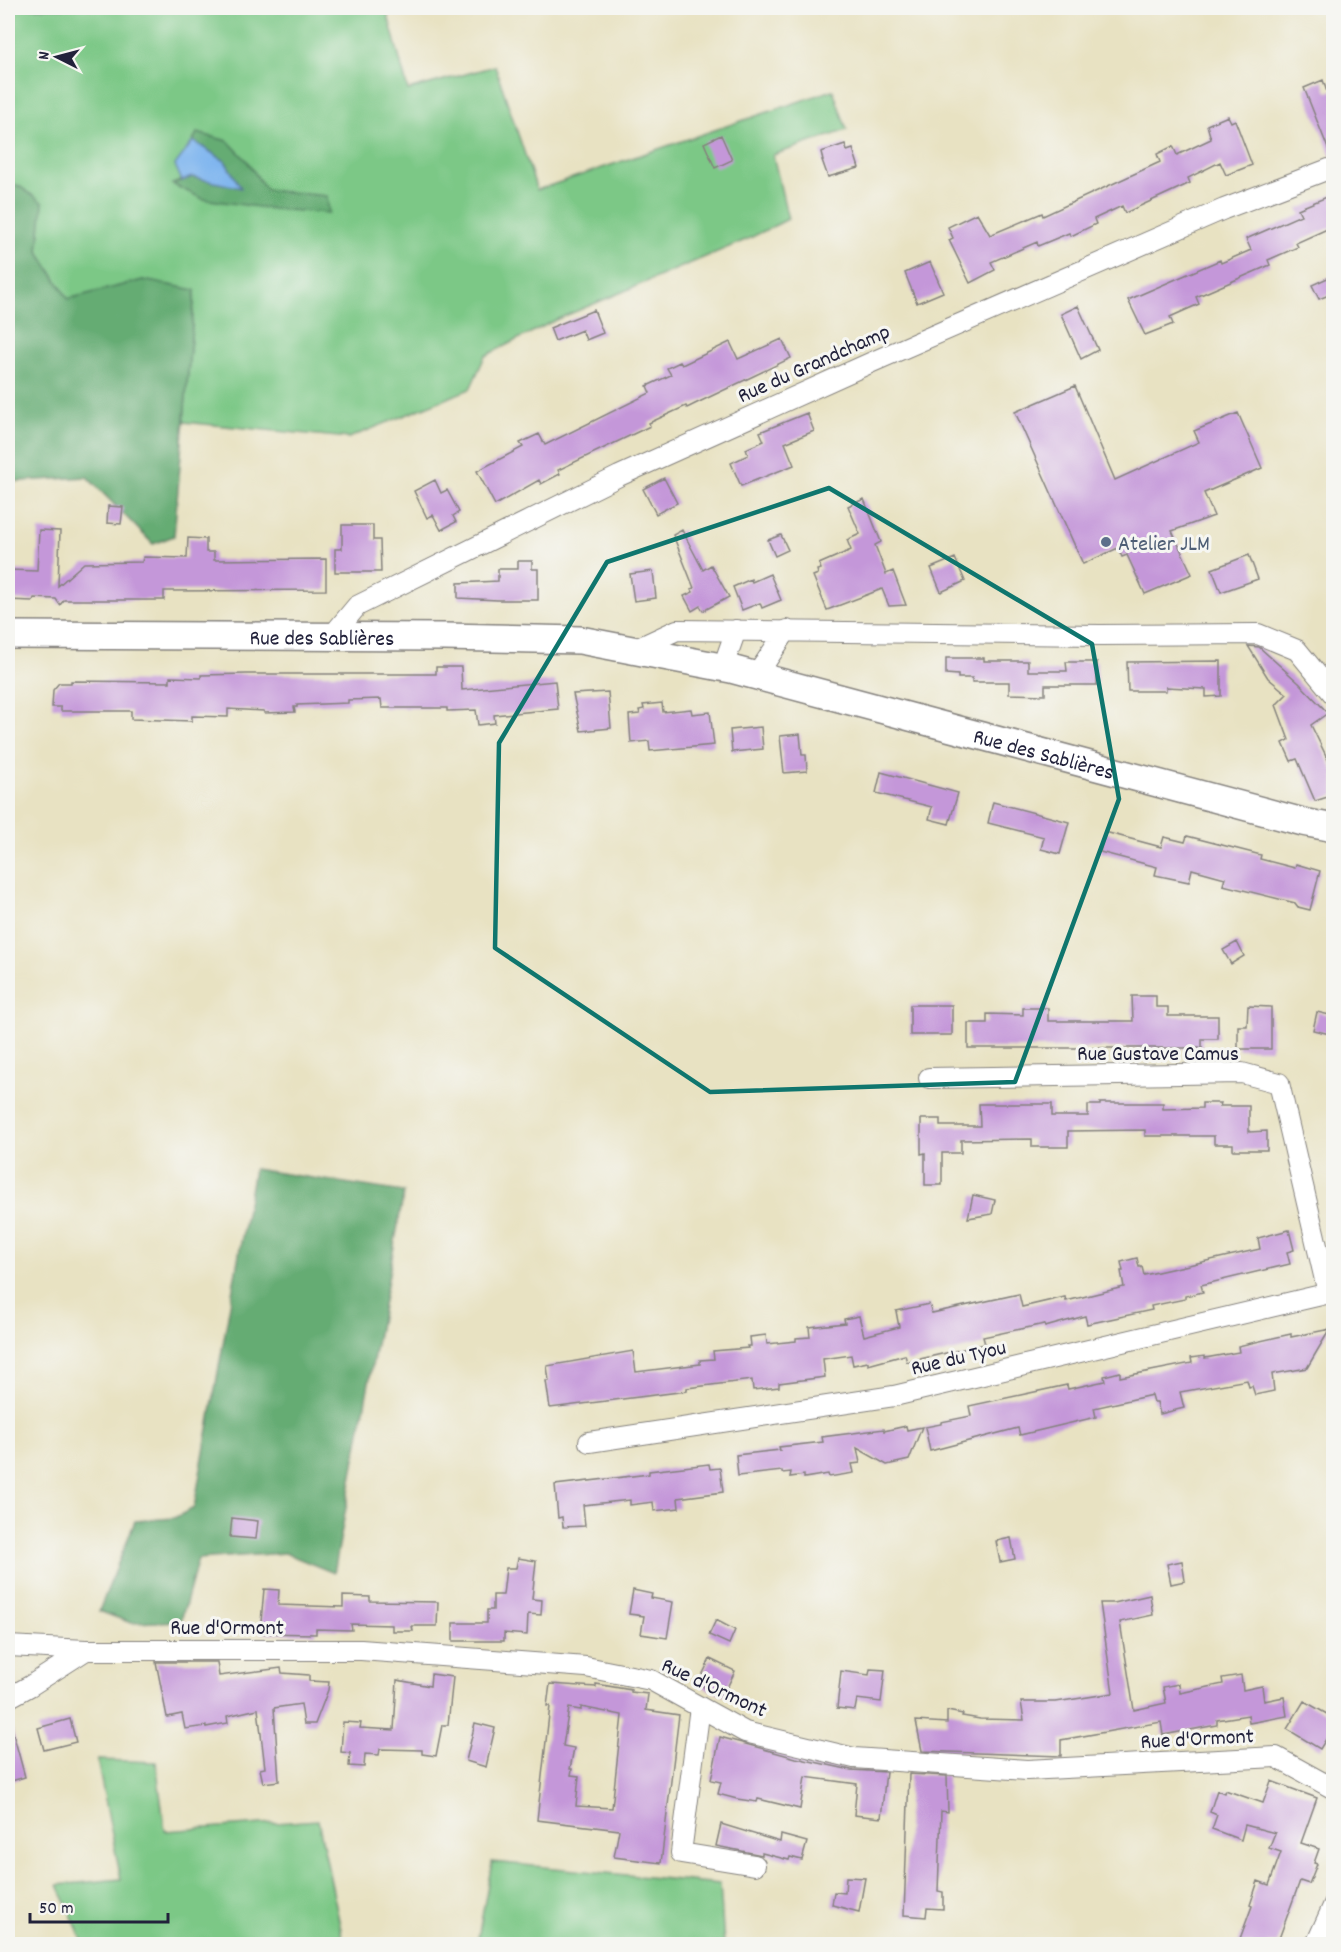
<svg xmlns="http://www.w3.org/2000/svg" width="1341" height="1952" viewBox="0 0 1341 1952" font-family="Dekko,sans-serif">
  <style>
    .green { fill: #7cc886; stroke: #4f7560; stroke-width: 1.5 }
    .forest { fill: #65ac73; stroke: #446757; stroke-width: 1.5 }
    .water { fill: #80b6ef; stroke: #516c95; stroke-width: 1.5 }
    .building { fill: #c497d9; fill-rule: evenodd }
    .lines { fill: none; stroke-linecap: round; stroke-linejoin: round }
    .street-casing { stroke: #85827e; stroke-width: 22 }
    .secondary-casing { stroke: #85827e; stroke-width: 30 }
    .street { stroke: #fff; stroke-width: 20 }
    .secondary { stroke: #fff; stroke-width: 27 }
    .marked { fill: none; stroke: #0f766e; stroke-width: 4.5; stroke-linejoin: round }
    .service-dot { fill: #5c6f8a; stroke: #f6f6f2; stroke-width: 2 }
    .labels { text-anchor: middle; stroke-width: 6; stroke-linejoin: round; paint-order: stroke }
    .street-label { font-size: 22px; fill: #22223b; stroke: #f6f6f2 }
    .service-label { font-size: 22px; fill: #4e5e75; stroke: #f6f6f2; text-anchor: start }
  </style>
  <rect width="100%" height="100%" fill="#f6f6f2"/>
  <filter id="ink" filterUnits="userSpaceOnUse"><feTurbulence type="fractalNoise" baseFrequency=".0167" numOctaves="2"/><feDisplacementMap in="SourceGraphic" scale="12" xChannelSelector="R" yChannelSelector="G"/><feConvolveMatrix kernelMatrix="1 2 1 2 8 2 1 2 1" color-interpolation-filters="sRGB"/></filter>
  <filter id="wash" filterUnits="userSpaceOnUse"><feTurbulence type="fractalNoise" baseFrequency=".008" numOctaves="4" result="noise"/><feDisplacementMap in="SourceGraphic" scale="24" xChannelSelector="R" yChannelSelector="G"/><feGaussianBlur stdDeviation="1.35" result="paint"/><feColorMatrix in="noise" values="0 0 0 0 0 0 0 0 0 0 0 0 0 0 0 0 0 1.4 0 .05"/><feComposite in="paint" operator="in"/></filter>
  <g filter="url(#wash)">
    <rect width="100%" height="100%" fill="#e8e2c2"/>
    <path class="green" d="M8 8H386L408 90 495 66 537 190 833 90 847 130 773 155 788 219 748 239 558 319 485 356 470 389 349 438 184 422 195 290 143 280 68 299 38 251 42 203 19 186 8 183Z
      M97 1760 156 1762 165 1831 318 1820 344 1944H84L58 1885 121 1879Z
      M492 1862 720 1884 724 1944H477Z"/>
    <path class="forest" d="M197 133 228 141 247 161 266 190 327 196 329 213 272 209 203 199 172 184 192 177 240 187 225 161 193 141Z
      M8 183 19 186 43 203 38 251 68 299 143 280 195 290 174 536 153 544 87 477 8 482Z
      M254 1169 404 1192 334 1573 285 1553 198 1559 181 1621 131 1623 99 1611 135 1521 174 1518 194 1508Z"/>
    <path class="water" d="M193 141 225 161 241 188 192 177 182 181 175 165Z"/>
    <g id="blocks">
      <path class="building" d="M1323 80 1327 92 1334 90V155L1331 156 1304 88Z
        M1228 116 1231 122 1235 120 1252 165 1226 175 1220 162 1188 178 1190 183 1125 213 1122 206 1094 219 1096 224 1071 236 1069 233 1038 246 1037 242 991 262 995 270 970 283 949 240 953 238 948 227 977 213 990 235 1042 213 1043 216 1160 162 1157 154 1173 146 1177 155 1211 139 1207 125Z
        M721 135 732 160 715 168 704 143Z
        M845 144 847 151 853 149 859 168 828 177 822 160H823L821 152Z
        M1334 194V226L1296 243 1298 247 1268 260 1270 265 1196 297 1199 304 1170 317 1173 324 1145 335 1128 300 1220 260 1221 263 1251 250 1246 239 1301 215 1298 209Z
        M930 262 943 292 917 303 905 273Z
        M1334 275V293L1319 299 1312 285Z
        M1078 306 1098 350 1081 359 1061 314Z
        M594 310 603 333 586 340 582 330 555 341 550 328Z
        M782 339 791 358 697 403 687 408 686 406 649 423 650 426 558 470 560 474 541 484 539 480 495 505 477 471 523 447 520 443 539 434 545 445 650 393 647 386 671 375 667 368 680 362 682 365 730 342 738 359Z
        M1075 386 1115 480 1199 442 1194 431 1238 413 1262 468 1204 493 1214 516 1172 531 1192 574 1145 594 1127 555 1122 557 1118 548 1083 564 1015 412Z
        M807 413 814 431 785 443 794 465 741 486 731 463 748 455 746 449 764 441 760 432Z
        M664 478 677 503 656 514 643 489Z
        M435 480 441 493 447 490 459 512 453 516 456 522 441 530 433 515 427 518 414 491Z
        M864 499 881 542 875 545 886 574 893 571 906 605 889 606 882 589 827 610 813 576 818 574 817 570 821 569 819 564 851 550 847 540 860 534 848 506Z
        M108 506 123 507 121 524 107 523Z
        M342 525H373V540H380L381 572H335V549H342Z
        M39 530 60 531 58 586 84 563 142 562 143 557 187 558 188 538 206 539V552H214V560L326 559V590L164 591V600H64L60 605 56 599 34 598 33 601 8 600V570L37 571Z
        M682 530 703 570 711 565 729 597 703 611 700 606 692 611 684 596 693 592 691 589 694 588 673 535Z
        M781 535 788 550 775 556 768 540Z
        M1249 555 1258 579 1221 592 1212 569Z
        M955 558 965 581 941 592 931 568Z
        M518 561H532V569H538V600H498L458 598V583L498 581V569H518Z
        M653 571 656 598 634 601 630 574Z
        M770 574 781 600 762 608 760 603 742 610 733 587 751 579 752 582Z
        M1248 646 1259 647 1299 683 1328 713 1311 725 1334 772V795L1315 801 1297 759 1291 761 1283 743 1289 740 1276 705 1287 694 1268 678Z
        M946 658H984V661H1028V671H1067L1066 662H1097V685H1045V695L1009 694V682H972V678H958V675L946 674Z
        M1221 661V696L1206 697V689L1166 687V691H1128L1127 662Z
        M436 667H461L462 690 555 681 558 709 494 715 495 723 478 725 476 710 447 711V708H382L381 699 348 700V703L297 705V707H294L295 712 264 713V711L228 709V717L192 716V721L131 719V711H61V707H52L53 690 59 683H71V681L170 682V677L201 678V675L247 674H436Z
        M608 692 611 728 581 731 573 694Z
        M662 703 663 712 691 709 692 714 710 712 714 745 650 751 649 741 631 743 629 715 640 714 639 710 644 709 643 705Z
        M761 727 763 749 732 752 730 730Z
        M800 734 802 755H806L807 771 784 773 780 736Z
        M881 772 958 793 949 824 929 819 932 807 876 793Z
        M993 802 1069 822 1060 854 1041 849 1044 837 988 823Z
        M1105 832 1161 847 1164 837 1185 842 1187 836 1261 855 1260 859 1295 868 1296 864 1320 871 1310 910 1298 907 1295 903 1223 885 1225 878 1192 869 1189 882 1155 875 1157 867 1100 852Z
        M1237 942 1244 956 1231 964 1223 950Z
        M1132 996H1156V1007H1168V1016H1218V1039H1202V1048H968V1023H987V1014L1023 1015V1008H1048V1021H1133Z
        M910 1005H952V1035H910Z
        M1248 1006 1271 1007V1049H1238V1026H1247Z
        M1317 1012 1334 1016V1035L1313 1030Z
        M1100 1103H1163V1109L1202 1108V1103H1221L1220 1106H1249V1132L1267 1131V1150H1233V1144H1214V1136H1145V1130L1068 1131V1147H1032V1139L961 1140V1153H942V1185H925V1153L921 1154V1119H940V1126H980L979 1104H1052V1116H1088V1105H1100Z
        M973 1195 995 1200 992 1214 968 1218Z
        M1289 1230 1294 1250 1287 1252 1290 1264 1201 1285 1203 1292 1185 1296V1299L1151 1306 1152 1310 1087 1324 1085 1316 1045 1327 1044 1324 983 1337 985 1344 907 1362 905 1355 868 1365V1362L853 1365 851 1355 823 1359 825 1377 779 1383V1387L753 1390 752 1380 687 1388V1391L550 1408 546 1381H549L547 1366 633 1351 636 1372 700 1364V1360L714 1359 713 1351 748 1348 747 1346H751L750 1337 766 1335 767 1344 796 1341V1338L810 1337 809 1327 845 1323 844 1319 859 1316 864 1336 899 1327 896 1311 929 1304 932 1313 1019 1294 1022 1307 1065 1297 1066 1301 1124 1287 1121 1271H1123L1121 1262 1137 1258 1139 1267H1142L1144 1275 1260 1249 1258 1238Z
        M1330 1329 1307 1368 1272 1374 1274 1391 1255 1395 1252 1386 1249 1387 1247 1380 1180 1392 1184 1408 1160 1414 1157 1402H1154L1152 1395 1094 1408 1096 1417 1020 1435 1018 1428 930 1451 925 1427 941 1424V1422L971 1416 969 1406 1067 1385 1068 1389 1105 1381 1104 1376 1120 1372V1377L1192 1363 1191 1358 1205 1356V1358L1239 1352 1238 1346 1291 1334V1337Z
        M906 1426 907 1430 922 1427 909 1460 887 1465 857 1448 860 1463 852 1464 854 1473 829 1477 828 1474 804 1478V1475L790 1477 791 1472 782 1473V1471L738 1476 736 1455 780 1450 779 1447 823 1442 822 1437 884 1429V1431Z
        M709 1464 710 1469 720 1468 723 1492 678 1498 679 1508 654 1511 653 1502 630 1505V1500L583 1505 585 1526 563 1527 562 1517 558 1518 555 1485 649 1474V1471Z
        M232 1518 258 1521 256 1539 230 1537Z
        M1011 1538 1015 1559 1000 1562 996 1541Z
        M518 1558 536 1561 532 1599 542 1600 541 1615 528 1614 527 1635 504 1633V1641H453V1623H487V1610H493V1595H503L506 1568H516Z
        M1182 1561 1185 1581 1171 1584 1167 1564Z
        M264 1589 279 1590 278 1605 343 1607V1596L370 1597V1601L438 1602 437 1626H412L413 1631H392V1625L351 1624 352 1630 316 1629V1634L260 1633Z
        M633 1590 652 1594 651 1598 673 1602 667 1638 641 1634 644 1616 629 1614Z
        M1150 1595 1153 1615 1120 1622 1134 1710 1166 1703 1163 1687 1179 1684 1180 1693 1223 1684 1222 1678 1241 1675 1243 1690 1262 1686 1264 1701 1284 1697 1287 1716 1249 1723 1248 1715 1217 1720V1725L1163 1735 1161 1722 1061 1740V1756L922 1751 916 1721 947 1723V1711L963 1714 962 1716 980 1719 1024 1720 1021 1702H1056L1113 1693 1100 1603H1114Z
        M716 1620 735 1630 729 1644 709 1635Z
        M710 1659 735 1671 723 1696 698 1684Z
        M156 1662H217L219 1676 281 1668 282 1673 309 1675V1681L329 1682 328 1690 315 1724H304L301 1704 274 1708 279 1781 263 1783 260 1769 265 1768 258 1709 227 1716 228 1723 206 1727V1726L185 1729 182 1714 167 1717Z
        M870 1669 885 1670 881 1702 857 1699 855 1710 837 1708 841 1671 869 1675Z
        M431 1674 453 1677 448 1725H442L436 1756 422 1754V1750L380 1749 379 1755 365 1754 364 1767 349 1766 350 1753 341 1752 343 1722 361 1723 360 1728 394 1730 397 1680 430 1686Z
        M550 1684 596 1687V1684L631 1690V1692L648 1694 646 1710 679 1715 661 1863 614 1857 619 1830 537 1820 550 1706H547ZM581 1707 622 1715 612 1808 576 1806 579 1776 571 1775 572 1769H570L574 1748 563 1746 569 1708 581 1710Z
        M1304 1701 1334 1718V1726L1320 1749 1287 1729Z
        M70 1719 76 1742 44 1750 38 1728Z
        M475 1723 495 1728 486 1767 466 1761Z
        M12 1729 25 1777 8 1782V1730Z
        M720 1737 796 1758 851 1770 886 1772 881 1818 854 1815 857 1784 805 1777 800 1809 758 1799 757 1802 737 1799 718 1794 721 1782 711 1780Z
        M909 1774 947 1776 948 1812 941 1811 938 1891 943 1892V1909L927 1908 926 1917 904 1915Z
        M1271 1781 1317 1798 1301 1843 1319 1849 1314 1863 1317 1864 1309 1884 1300 1881 1277 1944H1238L1252 1906 1250 1905 1258 1881 1269 1885 1281 1852 1269 1848 1275 1833 1245 1825 1241 1840 1212 1829 1217 1815 1210 1812 1217 1790 1224 1793 1225 1790 1263 1803Z
        M721 1824 780 1842 781 1835 807 1842 802 1860 790 1857 789 1860 762 1853V1855L716 1846Z
        M846 1877 865 1878 859 1912 832 1905 834 1892 845 1893Z"/>
    </g>
  </g>
  <g filter="url(#ink)">
    <use href="#blocks" fill-opacity="0" stroke="#85827e" stroke-width="1.5"/>
    <g class="lines">
      <defs>
        <path id="street" d="M332 636 357 606 619 476 870 363 1224 209 1334 167
          M634 650 677 630 1100 635 1258 634 1297 650 1334 695
          M723 667 736 630
          M756 676 787 630
          M929 1078 1242 1073 1279 1083 1328 1293
          M589 1442 894 1396 1334 1292
          M8 1646 86 1650H361L586 1667 651 1680 745 1732 854 1758 1027 1770 1276 1757 1334 1789
          M8 1698 30 1686 86 1650
          M700 1707 681 1853 755 1865
          M1316 1944 1334 1904"/>
        <g id="secondary">
          <path id="s1" d="M8 635 444 637 580 640 731 669 1303 822 1334 828"/>
        </g>
      </defs>
      <use href="#street" class="street-casing"/>
      <use href="#secondary" class="secondary-casing"/>
      <use href="#street" class="street"/>
      <use href="#secondary" class="secondary"/>
    </g>
  </g>
  <path class="marked" d="M829 488 1092 644 1119 799 1015 1082 710 1092 495 948 499 743 607 562Z"/>
  <circle class="service-dot" cx="1106" cy="542" r="6"/>
  <g class="labels">
    <g class="street-label">
      <text transform="translate(813 362) rotate(-24)" y="8">Rue du Grandchamp</text>
      <text dy="8" stroke="none"><textPath href="#s1" startOffset="314">Rue des Sablières</textPath></text>
      <text dy="8" stroke="none"><textPath href="#s1" startOffset="1050">Rue des Sablières</textPath></text>
      <text x="1158" y="1060">Rue Gustave Camus</text>
      <text transform="translate(958 1356) rotate(-13)" y="8">Rue du Tyou</text>
      <text x="227" y="1634">Rue d'Ormont</text>
      <text transform="translate(715 1686) rotate(25)" y="8">Rue d'Ormont</text>
      <text transform="translate(1197 1737) rotate(-3)" y="8">Rue d'Ormont</text>
    </g>
    <g class="service-label">
      <text x="1118" y="550">Atelier JLM</text>
    </g>
  </g>
  <rect width="1341" height="1952" fill="none" stroke="#f6f6f2" stroke-width="30"/>
  <g transform="translate(57 57) rotate(276)" stroke="#f6f6f2" stroke-width="4.5" paint-order="stroke">
  <path d="M0-4.5L10 22L0 15L-10 22Z" fill="#22223b"/>
  <text y="-9" font-size="16" font-weight="bold" text-anchor="middle" fill="#22223b">N</text>
  </g>
  <path d="M30 1913v9h138v-9" fill="none" stroke="#22223b" stroke-width="3"/>
  <text x="39" y="1913" font-size="18" fill="#22223b" stroke="#f6f6f2" stroke-width="4.5" paint-order="stroke">50 m</text>
</svg>
